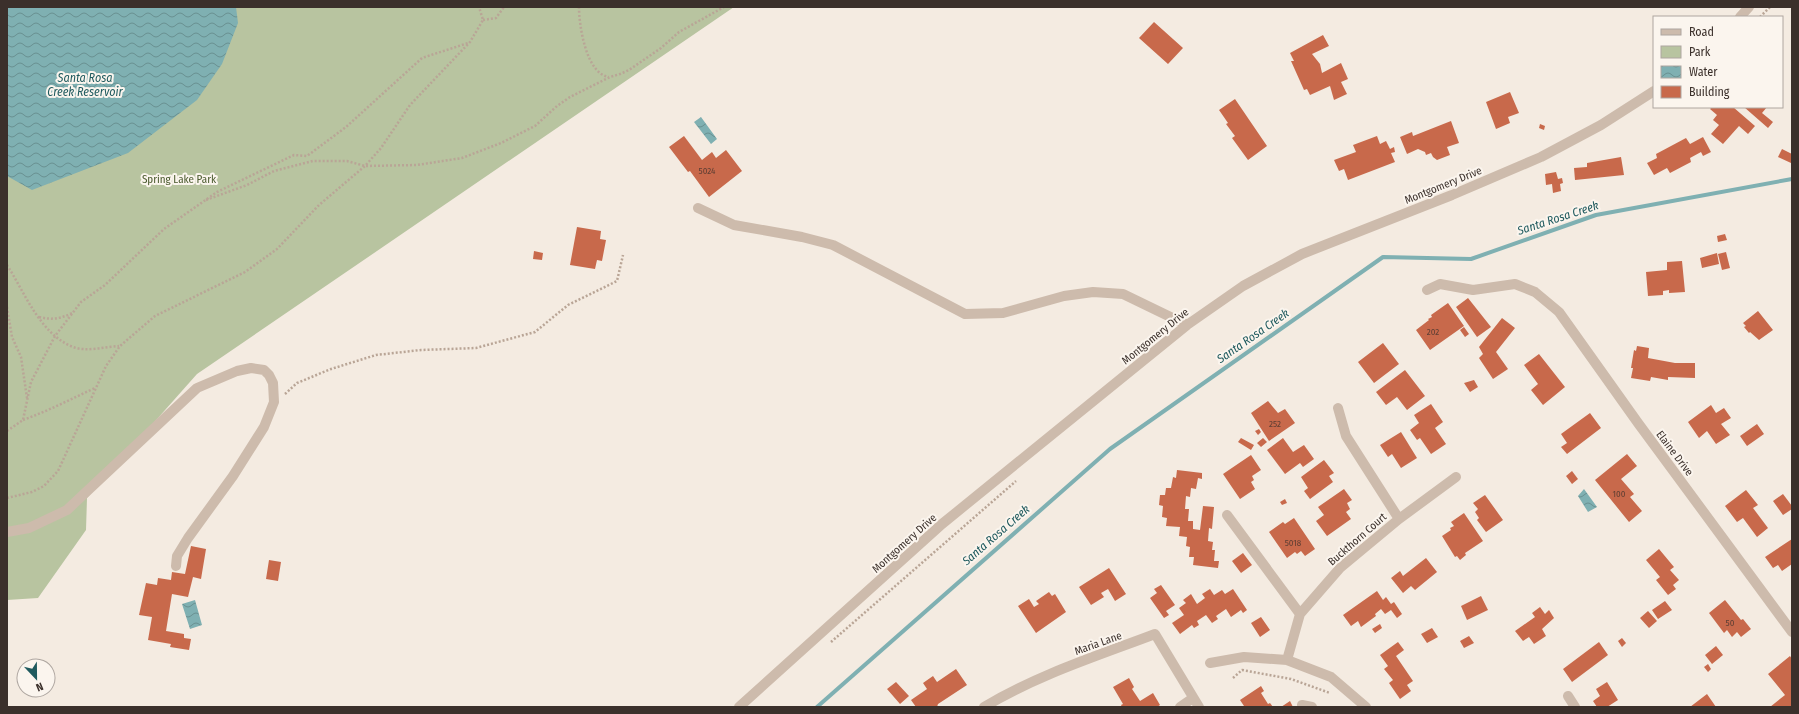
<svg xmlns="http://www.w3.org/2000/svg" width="1799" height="714" viewBox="0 0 1799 714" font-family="'Fira Sans Condensed',sans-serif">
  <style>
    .green { fill: #b8c4a0 }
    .water { fill: url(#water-waves) }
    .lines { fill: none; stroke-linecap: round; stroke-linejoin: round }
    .stream { stroke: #7fb0b2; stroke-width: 4 }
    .building { fill: #c8694b }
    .path { stroke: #b9a596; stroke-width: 2.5; stroke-dasharray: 2 2; stroke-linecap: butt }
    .minor { stroke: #cdbbac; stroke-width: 10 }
    .labels { text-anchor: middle; stroke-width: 4; stroke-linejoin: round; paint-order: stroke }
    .number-label { font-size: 9px; fill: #5e3e33 }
    .park-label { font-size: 11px; fill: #4a5a2e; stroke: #fbf5ee }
    .street-label { font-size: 11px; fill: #3b302b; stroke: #fbf5ee }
    .water-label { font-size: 12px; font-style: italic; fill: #1f5a5e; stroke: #fbf5ee }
  </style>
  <defs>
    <pattern id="water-waves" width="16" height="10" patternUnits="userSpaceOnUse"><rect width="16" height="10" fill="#7fb0b2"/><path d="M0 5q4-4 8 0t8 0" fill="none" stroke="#699091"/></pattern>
  </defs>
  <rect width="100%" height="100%" fill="#f4ebe1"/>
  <path class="green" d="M7 7H734L197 374 87 498 86 530 38 598 7 600Z"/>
  <path class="water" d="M7 7H236L238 23 222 64 197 100 128 153 32 190 7 176Z
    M701 117 717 139 711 144 694 122Z
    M1584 489 1597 507 1588 512 1578 496Z
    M195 600 202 625 190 629 182 604Z"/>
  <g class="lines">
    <path class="stream" d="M817 707 1110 449 1383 257 1471 259 1596 215 1792 179"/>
  </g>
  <path class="building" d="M1154 22 1183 48 1168 64 1139 38Z
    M1323 35 1329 46 1312 54 1320 64 1322 73 1341 63 1348 79 1341 82 1347 94 1334 100 1330 86 1310 95 1307 89 1304 90 1291 61H1294L1290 53Z
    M1510 92 1519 113 1508 117 1510 123 1496 129 1486 102Z
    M1235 99 1267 146 1248 160 1232 138 1235 136 1226 124 1228 123 1219 110Z
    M1712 107H1733L1755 126 1748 134 1739 126 1723 144 1711 134 1719 125 1713 120 1717 115 1710 109Z
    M1744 107H1767L1762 113 1773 122 1768 128Z
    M1451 121 1459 143 1447 147 1450 155 1437 160 1433 157 1431 153 1426 155 1425 152 1418 149 1407 154 1400 137 1412 132 1413 136Z
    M1540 124 1545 126 1544 130 1539 128Z
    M684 136 702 160 712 152 716 158 726 150 742 171 709 197 690 171 688 172 669 147Z
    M1377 136 1380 144 1386 141 1390 149 1394 147 1395 152 1391 153 1395 162 1348 180 1344 169 1339 171 1334 160 1356 152 1353 145Z
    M1703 137 1711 152 1703 156 1701 152 1690 158 1691 162 1670 173 1667 168 1654 175 1647 163 1657 158 1656 154 1686 138 1690 144Z
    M1782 149 1792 154 1791 163 1778 157Z
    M1621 157 1624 175 1575 180 1574 168 1587 167V163Z
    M1556 172 1558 179 1562 178 1563 183 1560 184 1561 191 1553 193 1552 184 1546 185 1545 174Z
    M577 227 601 231 600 239 606 240 602 261 597 260 595 269 570 265Z
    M1725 234 1727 240 1718 242 1717 236Z
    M534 251 543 253 542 260 533 259Z
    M1726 252 1730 268 1722 270 1718 254Z
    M1717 253 1719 264 1702 268 1700 258Z
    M1682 261 1685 292 1669 293V290L1663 291V295L1648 296 1646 272 1667 270V262Z
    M1468 298 1491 327 1477 337 1456 307Z
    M1448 303 1464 326 1430 350 1416 330 1429 320 1428 319 1432 317 1431 315Z
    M1758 311 1773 330 1759 340 1750 332 1749 333 1744 327 1746 326 1743 323Z
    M1502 318 1515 328 1496 352 1508 369 1493 379 1479 358 1483 354 1479 347Z
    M1464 327 1469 334 1465 337 1460 330Z
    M1383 343 1399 364 1374 383 1358 362Z
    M1637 346 1649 348 1648 358 1675 363H1695V378L1668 377V380L1651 377 1650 381 1631 378 1633 368H1631L1634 350 1636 351Z
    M1539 354 1565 387 1543 405 1531 390 1538 384 1524 365Z
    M1405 370 1425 396 1407 410 1397 397 1386 405 1376 392Z
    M1474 380 1478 387 1470 392 1464 383Z
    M1268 401 1278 413 1285 409 1295 423 1269 441 1251 413Z
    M1431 404 1443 422 1435 428 1446 444 1431 454 1420 438 1417 440 1410 430 1419 423 1414 415Z
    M1711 405 1716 413 1724 408 1731 418 1721 424 1730 435 1716 444 1707 431 1699 438 1688 422Z
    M1590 413 1601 428 1567 454 1561 447 1567 443 1561 434Z
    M1757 424 1764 434 1747 446 1740 436Z
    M1259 429 1261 432 1258 435 1255 431Z
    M1401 432 1417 458 1401 468 1392 454 1388 457 1380 445Z
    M1241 438 1254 445 1251 450 1238 442Z
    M1263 438 1267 442 1261 447 1257 443Z
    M1283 438 1293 452 1304 445 1314 459 1303 467 1300 463 1285 474 1267 450Z
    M1627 454 1637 466 1621 479 1634 494 1630 497 1642 511 1629 522 1595 480Z
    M1251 455 1261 470 1252 476 1254 480 1251 482 1255 489 1240 499 1223 474Z
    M1324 460 1334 473 1329 476 1333 482 1310 499 1304 491 1308 488 1301 477Z
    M1177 470 1202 473V479L1198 478 1196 489 1191 488 1190 497 1186 496 1185 509H1189L1188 521H1193V529L1200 530 1203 506 1214 507 1212 529 1209 528 1208 541 1213 542 1212 550H1215L1214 561H1219L1218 568 1193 565 1194 557H1189L1190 547 1186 546 1187 537 1179 536 1180 527 1166 526 1167 518 1162 517 1163 506 1159 505 1160 495H1165L1166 488H1171L1173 477 1176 478Z
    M1572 471 1578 479 1572 484 1566 476Z
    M1344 489 1352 500 1347 503 1350 509 1346 512 1351 519 1327 536 1316 521 1324 515 1318 507Z
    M1746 490 1758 505 1753 508 1768 528 1757 537 1743 518 1737 522 1725 506Z
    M1783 494 1792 506V509L1783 515 1773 501Z
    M1485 495 1503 520 1486 532 1477 520 1479 518 1475 512 1478 509 1473 503Z
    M1285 499 1287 503 1282 505 1280 502Z
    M1464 513 1483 541 1465 553 1466 555 1460 560 1457 556 1455 557 1442 536 1451 530 1450 528 1454 526 1451 522Z
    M1294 518 1315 549 1305 556 1301 551 1297 554 1295 552 1287 558 1269 532 1283 522 1285 524Z
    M1792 539V564L1782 571 1778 565 1773 568 1765 557Z
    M191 546 206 549 201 579 193 577 188 597 172 594 166 631 184 634V638L191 639 189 650 170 647 171 644 148 640 152 617 139 615 146 583 157 585 158 578 171 580 172 572 185 574Z
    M1659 549 1674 567 1670 570 1679 580 1673 585 1676 589 1668 595 1656 580 1660 577 1646 560Z
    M1243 553 1252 565 1241 573 1232 561Z
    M1426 558 1437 572 1415 590 1411 586 1403 593 1391 578 1400 571 1403 576Z
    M269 560 281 562 278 581 266 579Z
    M1109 568 1126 594 1115 601 1108 589 1101 593 1104 597 1091 605 1079 587Z
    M1161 585 1175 605 1166 611 1169 615 1164 618 1150 598 1157 593 1154 589Z
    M1210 589 1214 595 1222 590 1225 594 1233 589 1247 610 1243 613 1241 610 1231 617 1226 609 1216 616 1218 619 1212 623 1206 615 1197 621 1199 625 1194 628 1192 625 1180 634 1172 623 1184 615 1179 608 1186 603 1183 600 1191 594 1197 604 1205 598 1202 594Z
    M1377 591 1383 600 1386 597 1391 604 1394 602 1402 614 1397 618 1391 610 1385 614 1381 609 1375 614 1376 616 1361 627 1358 621 1351 626 1343 615Z
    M1049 592 1052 596 1055 594 1066 612 1036 633 1018 606 1029 599 1034 607 1039 604 1036 601Z
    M1481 596 1488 610 1467 620 1461 606Z
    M1725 600 1741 620 1743 619 1751 629 1741 637 1737 632 1732 637 1727 630 1724 633 1709 613Z
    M1665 601 1672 610 1658 619 1652 610Z
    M1540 607 1545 614 1549 610 1554 618 1542 629 1546 636 1534 644 1529 637 1523 641 1515 631 1535 617 1532 613Z
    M1648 611 1657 621 1649 628 1640 618Z
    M1261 617 1270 630 1260 637 1251 623Z
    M1380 624 1382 628 1375 633 1372 629Z
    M1432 628 1438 637 1427 643 1421 634Z
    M1469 636 1474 643 1464 648 1460 641Z
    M1622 638 1626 643 1622 647 1618 641Z
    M1398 642 1404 650 1396 656 1413 681 1407 685 1411 691 1400 699 1389 683 1393 680 1384 669 1388 666 1380 655Z
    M1599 642 1608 655 1572 682 1563 669Z
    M1716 646 1723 655 1712 664 1705 655Z
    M1790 656 1792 659V707H1770L1785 695 1768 674Z
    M1708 664 1711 669 1708 672 1704 667Z
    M956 669 967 685 938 704 937 707H916L911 700 927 689 923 683 933 676 937 682Z
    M1129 678 1134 687 1132 689 1140 701 1153 693 1160 705 1157 707H1122L1121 705 1123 704 1113 687Z
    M896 682 909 696 900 704 887 689Z
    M1607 682 1618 700 1607 707H1597L1593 701 1600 696 1596 689Z
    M1261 686 1264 691 1261 693 1268 704 1270 703 1273 707H1242L1244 706 1240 700Z
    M1707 694 1716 707H1690Z
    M1290 701 1293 707H1281Z"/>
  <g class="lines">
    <path class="path" d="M579 7C579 25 586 74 609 77
      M1760 17 1770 7
      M483 20 496 18 504 7
      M206 200 247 185 274 171 313 161H347L365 166 417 165 462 158 501 143 535 126 557 106 570 97 610 77 620 74 629 70 661 48 679 32 724 7
      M7 265C25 293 40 334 73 347 86 352 105 347 119 346
      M7 307 12 337 21 357 27 398
      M39 317C52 320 60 319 72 313
      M285 394 297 383 331 369 376 355 421 350 476 348 535 332 568 305 617 281 623 255
      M23 420C48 411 71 399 95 388
      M7 431 23 420 31 382 55 336 81 302 105 285 164 229 217 192 294 155 307 156 346 127 422 58 468 43
      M7 498 32 492 44 486 58 471 106 366 120 346 155 316 245 272 277 249 319 205 365 166 381 148 410 105 470 42 483 20 479 7
      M831 642 1016 481
      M1233 678 1242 670 1291 679 1330 693"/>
    <path class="minor" d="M1740 17 1749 7
      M698 208 734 225 802 237 833 245 965 314 1003 313 1064 296 1093 292 1123 294 1187 325
      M1427 290 1440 284 1473 290 1515 284 1535 292 1559 312 1638 423 1792 632
      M1338 408 1346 436 1399 519
      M1227 515 1300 614
      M7 532 29 528 67 510 197 388 237 371 251 368 264 370 269 375 273 383 274 402 264 427 233 476 188 538 177 556 176 566
      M1287 660 1300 614 1340 568 1399 519 1456 477
      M1210 663 1244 657 1287 660 1331 677 1366 707
      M1568 696 1575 707
      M1302 705 1312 707
      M739 707 942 524 1187 325 1243 286 1302 254 1452 195 1541 157 1601 125 1654 91
      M984 707C1037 675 1097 656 1155 634L1199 707
      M1180 707 1193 698"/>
  </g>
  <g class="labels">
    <g class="number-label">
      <text x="707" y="174">5024</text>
      <text x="1433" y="335">202</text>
      <text x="1275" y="427">252</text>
      <text x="1619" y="497">100</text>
      <text x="1293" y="546">5018</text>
      <text x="1730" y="626">50</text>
    </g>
    <g class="park-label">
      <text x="179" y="183">Spring Lake Park</text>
    </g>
    <g class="street-label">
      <text transform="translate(1443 185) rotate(-22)" y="4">Montgomery Drive</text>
      <text transform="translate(1155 336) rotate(-39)" y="4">Montgomery Drive</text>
      <text transform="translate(1675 453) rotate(53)" y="4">Elaine Drive</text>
      <text transform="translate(1357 539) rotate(-41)" y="4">Buckthorn Court</text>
      <text transform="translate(904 543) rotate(-42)" y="4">Montgomery Drive</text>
      <text transform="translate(1098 643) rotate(-20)" y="4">Maria Lane</text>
    </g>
    <g class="water-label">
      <text x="85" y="82">Santa Rosa<tspan x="85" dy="14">Creek Reservoir</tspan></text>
      <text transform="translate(1558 218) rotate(-18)" y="4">Santa Rosa Creek</text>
      <text transform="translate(1253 336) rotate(-35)" y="4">Santa Rosa Creek</text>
      <text transform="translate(996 535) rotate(-41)" y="4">Santa Rosa Creek</text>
    </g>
  </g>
  <rect width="1799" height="714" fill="none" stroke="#3b302b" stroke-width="16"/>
  <rect x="1653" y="16" width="130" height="92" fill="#fbf5ee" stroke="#aea6a0"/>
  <rect x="1661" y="29" width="20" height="6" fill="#cdbbac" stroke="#aea6a0"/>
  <text x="1689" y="36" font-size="12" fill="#3b302b">Road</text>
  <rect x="1661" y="46" width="20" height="12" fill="#b8c4a0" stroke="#aea6a0"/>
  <text x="1689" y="56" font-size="12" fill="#3b302b">Park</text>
  <rect x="1661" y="66" width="20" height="12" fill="url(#water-waves)" stroke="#aea6a0"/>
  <text x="1689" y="76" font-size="12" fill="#3b302b">Water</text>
  <rect x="1661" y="86" width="20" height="12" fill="#c8694b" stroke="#aea6a0"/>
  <text x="1689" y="96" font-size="12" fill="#3b302b">Building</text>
  <g transform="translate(36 678) rotate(158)"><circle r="19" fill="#fbf5ee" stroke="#aea6a0"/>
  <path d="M0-3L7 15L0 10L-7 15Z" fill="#1f5a5e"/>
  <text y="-6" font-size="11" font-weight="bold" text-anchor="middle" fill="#3b302b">N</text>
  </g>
</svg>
